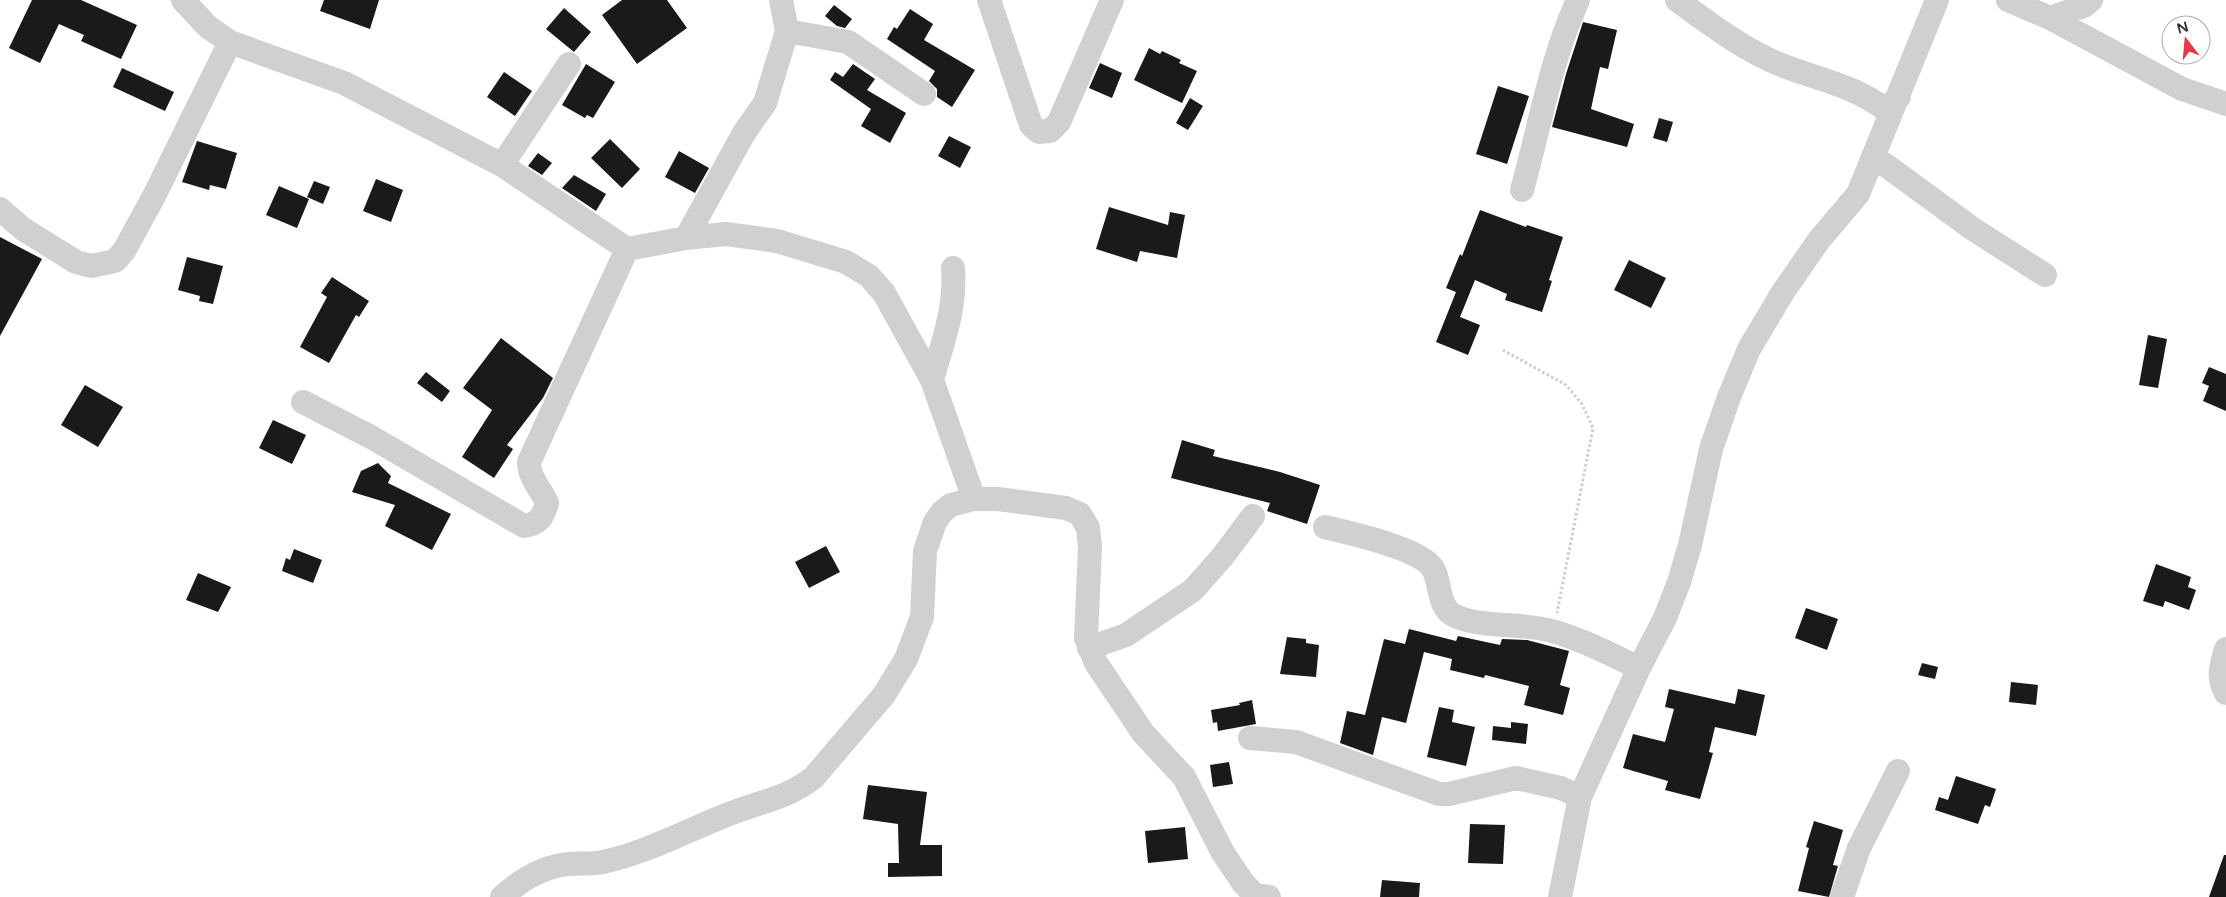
<svg xmlns="http://www.w3.org/2000/svg" width="2226" height="897" viewBox="0 0 2226 897" font-family="'Varela Round',sans-serif">
  <style>
    .building { fill: #1a1a1a }
    .lines { fill: none; stroke-linecap: round; stroke-linejoin: round }
    .path { stroke: #cdcdcd; stroke-width: 3; stroke-dasharray: 2.5 2.5; stroke-linecap: butt }
    .minor { stroke: #d0d0d0; stroke-width: 24 }
  </style>
  <rect width="100%" height="100%" fill="#fff"/>
  <path class="building" d="M32 0H81L137 25 121 59 81 41 84 35 59 24 40 63 9 48Z
    M324 0H379L370 29 320 11Z
    M622 0H667L687 28 637 64 602 15Z
    M834 5 852 19 845 28 837 26 825 16Z
    M564 8 591 32 574 52 546 29Z
    M910 9 933 24 924 40 975 70 952 107 937 97V89L929 81 935 71 887 39 894 27 897 29Z
    M1583 22 1617 30 1608 69 1600 67 1591 109 1634 124 1627 147 1552 127 1566 74Z
    M1149 48 1160 54 1162 51 1181 60 1179 63 1197 71 1182 103 1134 80Z
    M1100 63 1122 73 1112 98 1089 88Z
    M586 64 615 82 593 118 587 115 585 118 562 105Z
    M853 64 875 79 867 90 906 113 890 143 861 126 871 109 830 80 835 72 843 77Z
    M122 68 174 92 165 111 113 87Z
    M504 72 532 91 515 116 487 97Z
    M1498 86 1529 96 1507 164 1476 154Z
    M1190 98 1203 106 1188 130 1176 123Z
    M1659 118 1673 122 1667 142 1653 138Z
    M949 136 971 147 960 168 938 156Z
    M610 139 640 169 622 188 591 158Z
    M197 141 237 153 226 189 210 185 209 190 182 182Z
    M679 151 709 168 695 193 665 177Z
    M538 153 552 163 542 175 528 166Z
    M574 175 606 194 596 211 562 188Z
    M376 179 403 190 391 222 363 211Z
    M314 181 330 187 323 204 307 197Z
    M279 186 309 199 297 228 266 215Z
    M1109 207 1168 225 1170 212 1185 215 1177 258 1140 251 1137 262 1096 249Z
    M1480 210 1526 227 1527 225 1563 237 1549 280 1552 281 1542 312 1505 300 1507 294 1475 280 1460 317 1480 325 1468 355 1436 342 1456 292 1446 288 1460 254 1462 256Z
    M0 237 42 259 0 336Z
    M187 257 223 266 213 304 199 301 200 296 178 290Z
    M1629 260 1666 278 1651 308 1614 290Z
    M332 277 369 301 359 317 356 315 329 363 300 347 327 297 321 293Z
    M2148 335 2167 339 2158 388 2139 385Z
    M501 338 553 378 543 398 507 445 513 449 494 478 462 457 492 410 463 388Z
    M2209 367 2226 374V411L2203 401 2209 386 2202 383Z
    M426 372 450 391 442 402 417 383Z
    M85 385 123 407 98 447 61 425Z
    M273 420 306 435 292 464 259 448Z
    M1182 440 1215 450 1213 456 1280 472 1320 485 1307 524 1267 511 1270 503 1171 478Z
    M378 463 391 476 388 483 451 514 432 550 385 526 395 505 352 492 361 471Z
    M826 546 840 572 809 588 795 562Z
    M294 549 322 560 313 583 282 571 286 558 290 560Z
    M2156 564 2191 577 2188 587 2196 590 2189 610 2165 601 2163 607 2143 601Z
    M198 573 231 587 218 612 186 600Z
    M1806 608 1838 619 1827 650 1795 638Z
    M1409 629 1456 641 1458 636 1500 645 1502 639 1527 640 1569 651 1560 685 1570 688 1563 715 1524 705 1529 686 1485 675 1484 678 1450 670 1452 659 1424 652 1406 723 1382 717 1373 755 1340 743 1347 711 1365 715 1384 639 1405 644Z
    M1287 637 1306 639V643L1319 645 1316 677 1280 674Z
    M1922 663 1938 667 1935 679 1918 675Z
    M2011 682 2038 685 2036 705 2009 702Z
    M1669 689 1735 704 1738 689 1765 695 1756 736 1715 727 1709 752 1713 753 1700 799 1665 790 1668 781 1623 768 1633 734 1665 742 1674 709 1665 707Z
    M1252 700 1256 724 1218 731 1217 722 1213 723 1211 710 1240 705 1239 703Z
    M1439 707 1454 710 1452 722 1475 727 1466 766 1427 757Z
    M1511 722 1528 724 1526 744 1492 740 1493 726 1511 728Z
    M1229 762 1233 784 1213 787 1210 765Z
    M1956 776 1996 789 1990 807 1985 805 1978 824 1935 810 1939 797 1948 800Z
    M868 785 927 792 920 845H942V876L888 877V863H899L898 824 863 819Z
    M1814 821 1843 830 1833 865 1838 866 1829 897 1798 891 1809 848 1806 847Z
    M1470 824 1505 825 1503 864 1468 863Z
    M1185 827 1188 859 1148 863 1145 831Z
    M2224 855H2226V897H2209Z
    M1382 880 1420 883 1419 897H1380Z"/>
  <g class="lines">
    <path class="path" d="M1503 350 1566 385 1582 404 1593 428 1557 613"/>
    <path class="minor" d="M183 0 208 27 230 42 344 83 502 165 627 249 686 238 726 234 777 241 846 262 869 276 884 293 932 380 974 499
      M781 0 787 31
      M989 0 1031 125 1039 132 1050 131 1059 122 1112 0
      M1677 0C1710 24 1745 51 1784 66 1820 80 1852 85 1885 109L1899 97
      M2008 0 2050 18 2182 89 2226 104
      M2050 18 2084 6 2091 0
      M1873 156 1973 229 2045 275
      M502 165 569 64
      M1522 190C1540 126 1550 61 1578 0
      M0 209 23 229 76 262 91 266 115 261 124 251 154 196 230 42
      M686 238 744 133 765 103 787 31 848 42 924 94
      M932 380C943 341 956 309 953 268
      M303 402 371 437 524 526C539 524 543 517 547 503 541 489 529 478 529 462L627 249
      M1325 527C1349 533 1415 547 1431 566 1442 579 1436 608 1455 616 1485 629 1521 622 1552 631 1581 639 1612 655 1639 668
      M1089 648 1126 635 1193 590 1223 556 1253 516
      M2226 649C2221 666 2217 677 2226 693
      M1250 738 1296 742 1439 794H1449L1516 778 1561 788 1580 797
      M502 897C519 882 535 871 557 866 572 862 588 865 603 862 645 853 684 832 724 816 756 802 786 800 814 777L884 695 906 659 922 617 925 551 935 522 942 512 951 505 974 499H998L1066 508 1080 514 1088 528 1090 547 1086 638 1096 663 1143 733 1184 777 1223 853 1244 884 1255 895 1269 897
      M1560 897 1580 797 1639 668 1665 618 1679 582 1690 545 1711 449 1729 397 1749 349 1783 292 1819 240 1858 194 1937 0
      M1842 897 1859 848 1898 771"/>
  </g>
  <g transform="translate(2186 40) rotate(344)"><circle r="24" fill="#ffffff" stroke="#adadad"/>
  <path d="M0-4L9 19L0 12L-9 19Z" fill="#e63946"/>
  <text y="-8" font-size="14" font-weight="bold" text-anchor="middle" fill="#333333">N</text>
  </g>
</svg>
